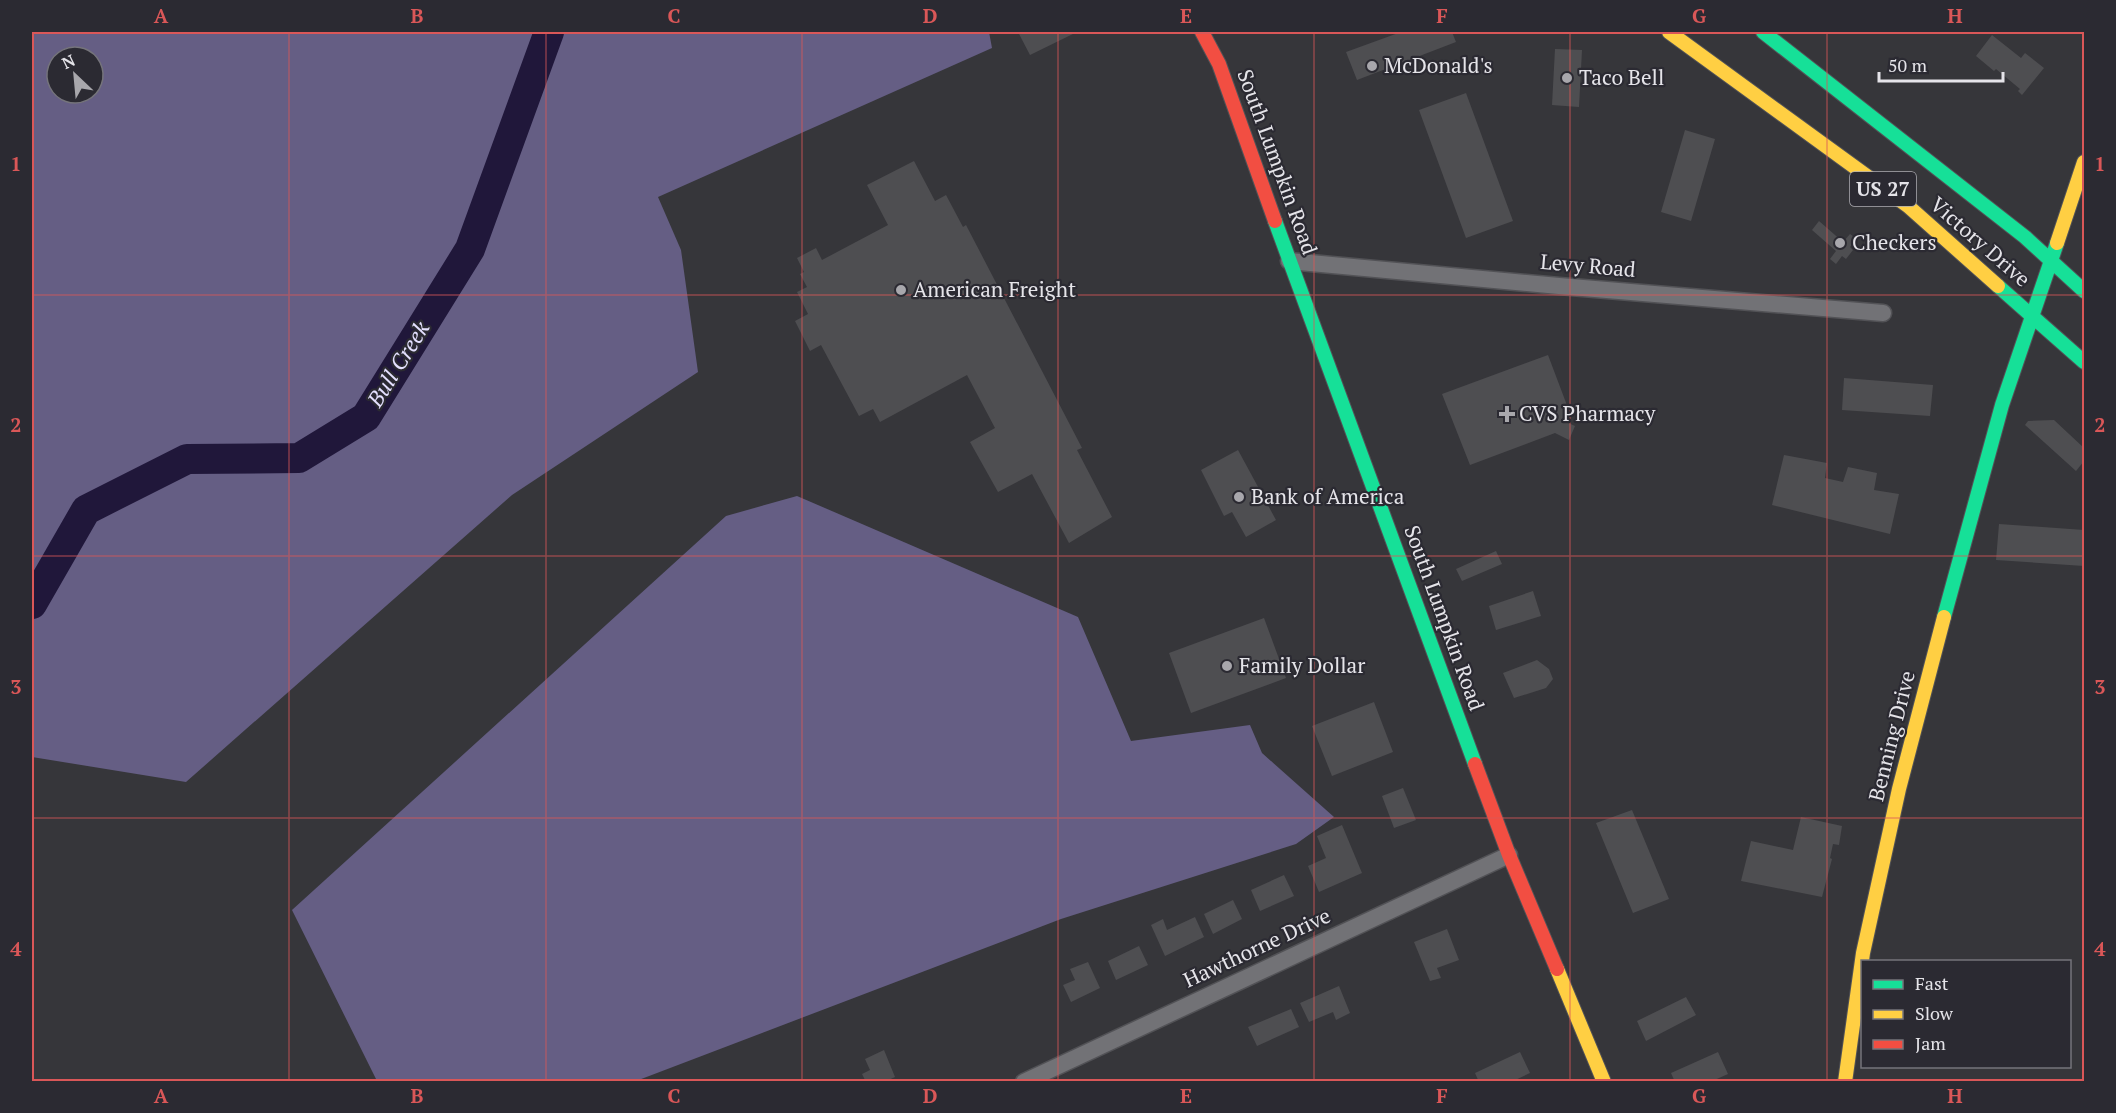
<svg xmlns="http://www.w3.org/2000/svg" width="2116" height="1113" viewBox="0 0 2116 1113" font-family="'PT Serif',serif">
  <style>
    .forest { fill: #655e84; fill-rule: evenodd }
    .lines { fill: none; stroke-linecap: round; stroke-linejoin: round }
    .river { stroke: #20173a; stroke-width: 30 }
    .building { fill: #4e4e51 }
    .street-casing { stroke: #525256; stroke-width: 19 }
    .fast-casing { stroke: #525256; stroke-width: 16 }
    .slow-casing { stroke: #525256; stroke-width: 16 }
    .jam-casing { stroke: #525256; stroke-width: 16 }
    .street { stroke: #727276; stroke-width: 16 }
    .fast { stroke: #16e098; stroke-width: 14 }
    .slow { stroke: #ffcf43; stroke-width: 14 }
    .jam { stroke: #f24e42; stroke-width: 14 }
    .grid { fill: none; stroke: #da5758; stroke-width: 1.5; stroke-opacity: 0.55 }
    .poi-dot { fill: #a8a7ac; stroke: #2b2a32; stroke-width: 2 }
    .labels { text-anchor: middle; stroke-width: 4.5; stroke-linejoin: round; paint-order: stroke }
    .shield { fill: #2b2a32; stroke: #adacb2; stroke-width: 1.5 }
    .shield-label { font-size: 20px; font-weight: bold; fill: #e5e4e9 }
    .poi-label { font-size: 21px; fill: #e5e4e9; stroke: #2b2a32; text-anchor: start }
    .street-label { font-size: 21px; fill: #e5e4e9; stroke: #2b2a32 }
    .water-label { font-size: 22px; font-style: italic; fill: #e4e0fe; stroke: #2b2a32 }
    .neatline { fill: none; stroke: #da5758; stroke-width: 2 }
    .grid-label { font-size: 20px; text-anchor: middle; font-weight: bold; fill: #da5758 }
  </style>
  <rect width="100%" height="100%" fill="#36363a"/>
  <path class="forest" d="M32 32H989L992 48 658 197 681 250 698 372 512 495 186 782 32 757ZM57 57H93V93H57Z
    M797 496 1078 617 1131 741 1250 725 1262 753 1334 817 1296 844 1061 919 636 1081H377L292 910 726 516Z"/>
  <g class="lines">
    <path class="river" d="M32 604 86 510 187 459 299 458 366 417 470 249 549 32"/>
  </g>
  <path class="building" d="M1018 32H1077L1030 55Z
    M1401 32H1452L1456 42 1357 80 1346 52Z
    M1992 35 2021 58 2025 53 2044 68 2022 95 2018 91 2020 89 1996 69 1994 71 1976 56Z
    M1555 49 1582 50 1579 107 1552 105Z
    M1466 93 1513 221 1466 238 1419 110Z
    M1685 130 1715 139 1691 221 1661 212Z
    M914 161 935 201 946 195 963 227 966 225 1082 448 1077 450 1112 517 1069 543 1032 474 998 492 970 442 995 428 967 375 880 422 873 409 859 416 821 345 810 351 795 321 808 314 797 292 807 287 800 274 804 272 797 258 816 248 822 260 888 225 867 185Z
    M1819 221 1843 242 1850 234 1857 239 1850 247 1853 250 1846 259 1842 256 1836 264 1830 259 1836 251 1812 230Z
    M1548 355 1568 408 1562 420 1575 426 1569 440 1555 433 1470 465 1442 394Z
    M1844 378 1933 385 1930 416 1842 410Z
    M2054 420 2084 448V461L2076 471 2025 425 2028 421Z
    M1238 450 1276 520 1246 537 1232 512 1224 516 1201 470Z
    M1784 455 1827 463 1825 478 1843 482 1848 467 1877 473 1874 490 1899 494 1890 534 1772 505Z
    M1999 524 2084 530V566L1996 560Z
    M1496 551 1502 564 1462 581 1456 569Z
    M1533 591 1541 616 1496 630 1489 606Z
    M1264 618 1286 678 1191 713 1169 653Z
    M1537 660 1549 669 1553 679 1546 688 1514 698 1503 673Z
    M1374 702 1393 752 1332 776 1312 726Z
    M1403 788 1416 820 1394 828 1382 796Z
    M1632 810 1669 899 1633 913 1596 823Z
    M1801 817 1842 826 1839 845 1833 844 1830 858 1832 859 1822 897 1741 881 1751 841 1793 850Z
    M1342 825 1362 873 1319 892 1308 866 1326 858 1317 836Z
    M1284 875 1294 896 1260 911 1251 890Z
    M1233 900 1242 919 1213 934 1204 914Z
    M1195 917 1204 937 1165 956 1151 925 1163 919 1167 930Z
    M1447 929 1459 960 1437 968 1441 978 1430 981 1414 942Z
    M1139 946 1148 965 1116 980 1108 961Z
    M1088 962 1100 988 1071 1002 1063 985 1075 980 1070 969Z
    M1339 986 1350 1013 1336 1020 1333 1012 1309 1022 1300 1003Z
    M1686 997 1696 1015 1646 1041 1637 1021Z
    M1291 1009 1299 1027 1257 1046 1248 1027Z
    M884 1050 895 1077 884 1082H875L874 1080 866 1082 862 1074 870 1070 865 1059Z
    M1520 1052 1530 1073 1511 1082H1479L1475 1073Z
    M1718 1052 1728 1074 1710 1082H1675L1671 1073Z"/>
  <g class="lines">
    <defs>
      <path id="street" d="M1289 261 1559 286 1883 313
        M1024 1082 1509 855"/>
      <path id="fast" d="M1763 32 2025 237 2084 291
        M1275 221 1475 764
        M1998 286 2084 362
        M1944 617 2002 405 2057 243"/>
      <path id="slow" d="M1669 32 1908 206 1998 286
        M2057 243 2084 162
        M1557 969 1604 1082
        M1845 1082 1863 953 1899 789 1944 617"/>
      <path id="jam" d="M1202 32 1219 64 1275 221
        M1475 764 1509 855 1557 969"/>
    </defs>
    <use href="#street" class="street-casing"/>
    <use href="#fast" class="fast-casing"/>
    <use href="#slow" class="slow-casing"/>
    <use href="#jam" class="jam-casing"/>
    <use href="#street" class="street"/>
    <use href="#fast" class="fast"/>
    <use href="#slow" class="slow"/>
    <use href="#jam" class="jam"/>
  </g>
  <path class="grid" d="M289 32V1082M546 32V1082M802 32V1082M1058 32V1082M1314 32V1082M1570 32V1082M1827 32V1082M32 295H2084M32 556H2084M32 818H2084"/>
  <g class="poi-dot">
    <circle cx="1372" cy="66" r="6"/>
    <circle cx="1567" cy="78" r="6"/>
    <circle cx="1840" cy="243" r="6"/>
    <circle cx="901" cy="290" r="6"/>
    <path d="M1504 405h6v6h6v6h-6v6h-6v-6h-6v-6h6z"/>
    <circle cx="1239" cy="497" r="6"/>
    <circle cx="1227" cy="666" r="6"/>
  </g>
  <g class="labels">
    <rect class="shield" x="1850" y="172" width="66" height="34" rx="4.5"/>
    <g class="shield-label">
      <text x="1883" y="196">US 27</text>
    </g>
    <g class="poi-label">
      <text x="1384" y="73">McDonald's</text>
      <text x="1579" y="85">Taco Bell</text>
      <text x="1852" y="250">Checkers</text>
      <text x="913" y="297">American Freight</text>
      <text x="1519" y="421">CVS Pharmacy</text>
      <text x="1251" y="504">Bank of America</text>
      <text x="1239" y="673">Family Dollar</text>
    </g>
    <g class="street-label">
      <text transform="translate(1277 162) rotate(70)" y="7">South Lumpkin Road</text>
      <text transform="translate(1980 242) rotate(41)" y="7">Victory Drive</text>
      <text transform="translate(1588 266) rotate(5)" y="7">Levy Road</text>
      <text transform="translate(1444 618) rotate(70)" y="7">South Lumpkin Road</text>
      <text transform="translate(1892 736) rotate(-76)" y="7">Benning Drive</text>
      <text transform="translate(1257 948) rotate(-25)" y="7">Hawthorne Drive</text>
    </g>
    <g class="water-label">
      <text transform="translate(398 364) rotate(-58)" y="8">Bull Creek</text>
    </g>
  </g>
  <rect width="2116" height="1113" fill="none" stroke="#2b2a32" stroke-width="66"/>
  <rect x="1861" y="960" width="210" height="108" fill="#2b2a32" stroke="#75747b" stroke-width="1.5"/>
  <rect x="1873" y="980" width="30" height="9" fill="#16e098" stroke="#75747b" stroke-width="1.5"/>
  <text x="1915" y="990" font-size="18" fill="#e5e4e9">Fast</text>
  <rect x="1873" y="1010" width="30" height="9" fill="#ffcf43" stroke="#75747b" stroke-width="1.5"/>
  <text x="1915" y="1020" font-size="18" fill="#e5e4e9">Slow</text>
  <rect x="1873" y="1040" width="30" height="9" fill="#f24e42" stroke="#75747b" stroke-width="1.5"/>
  <text x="1915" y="1050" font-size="18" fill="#e5e4e9">Jam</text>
  <g transform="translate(75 75) rotate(334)"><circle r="28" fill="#2b2a32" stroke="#75747b" stroke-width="1.5"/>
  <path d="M0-4.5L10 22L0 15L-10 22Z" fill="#a8a7ac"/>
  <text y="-9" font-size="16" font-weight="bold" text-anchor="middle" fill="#e5e4e9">N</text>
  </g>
  <path d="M1879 72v9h124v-9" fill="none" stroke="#e5e4e9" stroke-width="3"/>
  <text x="1888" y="72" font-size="18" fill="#e5e4e9" stroke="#2b2a32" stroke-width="4.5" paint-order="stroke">50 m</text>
  <rect x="33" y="33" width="2050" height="1047" class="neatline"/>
  <g class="grid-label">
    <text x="161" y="23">A</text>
    <text x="417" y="23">B</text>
    <text x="674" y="23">C</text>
    <text x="930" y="23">D</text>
    <text x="1186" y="23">E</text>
    <text x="1442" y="23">F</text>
    <text x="1699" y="23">G</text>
    <text x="1955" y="23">H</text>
    <text x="16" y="171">1</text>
    <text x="2100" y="171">1</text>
    <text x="16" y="432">2</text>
    <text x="2100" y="432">2</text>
    <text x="16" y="694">3</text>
    <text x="2100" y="694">3</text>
    <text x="16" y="956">4</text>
    <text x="2100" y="956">4</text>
    <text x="161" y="1103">A</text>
    <text x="417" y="1103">B</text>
    <text x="674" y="1103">C</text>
    <text x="930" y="1103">D</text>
    <text x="1186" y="1103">E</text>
    <text x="1442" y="1103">F</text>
    <text x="1699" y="1103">G</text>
    <text x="1955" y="1103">H</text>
  </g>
</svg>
